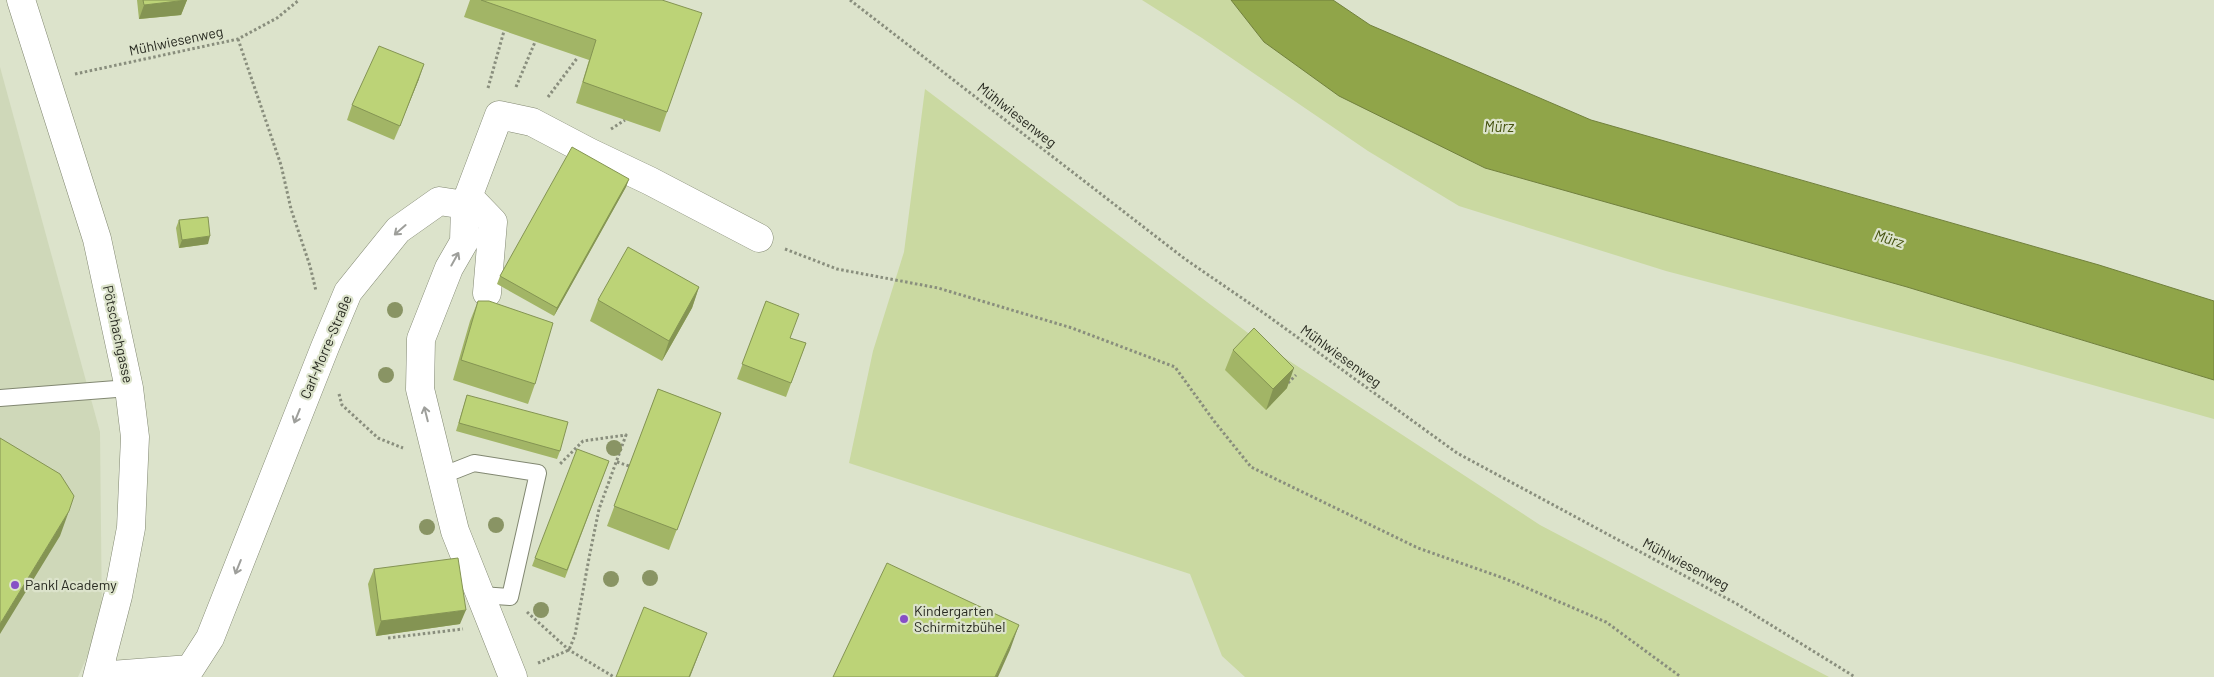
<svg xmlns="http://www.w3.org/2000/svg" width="2214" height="677" viewBox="0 0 2214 677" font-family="Barlow,sans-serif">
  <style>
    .built { fill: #cfd8b9 }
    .green { fill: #cad9a1 }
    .water { fill: #90a549; stroke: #71803d }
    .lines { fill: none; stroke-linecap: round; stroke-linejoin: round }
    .lane-casing { stroke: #818771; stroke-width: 18 }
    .street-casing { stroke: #818771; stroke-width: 29 }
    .path { stroke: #898e7d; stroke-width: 3; stroke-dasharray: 2.5 2.5; stroke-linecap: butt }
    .lane { stroke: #fff; stroke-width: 16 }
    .street { stroke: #fff; stroke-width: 28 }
    .tree { fill: #899464 }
    .wall { fill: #a2b566 }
    .shaded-wall { fill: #849453 }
    .building { fill: #bcd377; stroke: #849453 }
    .oneway { stroke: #9e9f9b }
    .poi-dot { fill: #874fc6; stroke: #dce3cb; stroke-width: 2 }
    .labels { text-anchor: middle; stroke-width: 4.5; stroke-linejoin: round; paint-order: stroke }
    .street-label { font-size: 14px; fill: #282a21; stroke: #dce3cb }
    .poi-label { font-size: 14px; fill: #282a21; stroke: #dce3cb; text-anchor: start }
    .water-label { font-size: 15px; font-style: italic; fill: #45520f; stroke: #dce3cb }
  </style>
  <rect width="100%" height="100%" fill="#dce3cb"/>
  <path class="built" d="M0 67 100 432 102 623 78 677H0Z"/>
  <path class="green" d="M1142 0H1231L1264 42 1485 168 1907 287 2214 380V419L2011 362 1666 271 1459 206 1368 151 1202 38Z
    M925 89 1256 339 1540 525 1829 677H1245L1222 656 1190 574 849 463 873 351 904 252Z"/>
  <path class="water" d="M1231 0H1333L1370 25 1591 120 2099 265 2214 301V380L1907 287 1485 168 1339 96 1264 42Z"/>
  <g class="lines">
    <defs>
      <path id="lane" d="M0 398 129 388
        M441 476 474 463 538 473 510 597 481 595"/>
      <path id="street" d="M21 0 97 239 129 388 135 437 131 528 118 596 97 677
        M468 196 493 222 487 293
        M465 205 499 115 532 122 589 152 650 181 759 238
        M98 676 190 669 210 638 325 347 348 292 398 230 439 201 465 205 464 242 449 268 421 339 420 389 455 531 513 677"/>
    </defs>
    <use href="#lane" class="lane-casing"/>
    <use href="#street" class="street-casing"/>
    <path class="path" d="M850 0 1185 259 1268 316 1457 453 1737 604 1855 677
      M238 39 281 165 291 209 310 266 316 291
      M75 74 238 39 277 18 299 0
      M516 87 535 42
      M488 88 504 31
      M548 97 578 57
      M611 129 625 120
      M785 249 837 269 938 288 1072 328 1175 367 1214 421 1251 467 1418 548 1506 579 1606 622 1681 677
      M1288 383 1296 375
      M339 394 342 405 378 438 403 448
      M617 462 629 466
      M527 612 569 650 614 677
      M388 638 463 629
      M538 663 569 650 575 635 589 558 599 509 626 435 583 441 559 465"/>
    <use href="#lane" class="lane"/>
    <use href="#street" class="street"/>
  </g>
  <g class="tree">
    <circle cx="395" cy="310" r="8"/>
    <circle cx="386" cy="375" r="8"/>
    <circle cx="614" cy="448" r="8"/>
    <circle cx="496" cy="525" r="8"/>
    <circle cx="427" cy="527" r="8"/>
    <circle cx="650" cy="578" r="8"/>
    <circle cx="611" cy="579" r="8"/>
    <circle cx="541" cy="610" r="8"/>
  </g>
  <path class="wall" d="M137 0H187L181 15 139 19Z
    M470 0H662L667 112 660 132 576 103 589 60 464 17Z
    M419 79 394 140 347 120 352 105Z
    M629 179 626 187 554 316 497 284 500 276Z
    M179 220 208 244 179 248 176 228Z
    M699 287 692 308 662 361 590 321 598 300Z
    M478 301 535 384 528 404 453 380 470 321Z
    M766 301 790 338 806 343 786 397 737 379Z
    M1233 350 1287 388 1266 410 1225 370Z
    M658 389 721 413 669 550 607 526Z
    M467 395 560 451 557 459 456 431Z
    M609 461 565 578 532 566 535 558Z
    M374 569 460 624 376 636 368 584Z"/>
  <path class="shaded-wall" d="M187 0 181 15 139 19 144 5Z
    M424 64 419 79 394 140 400 126Z
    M629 179 626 187 554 316 557 308Z
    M210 236 208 244 179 248 182 240Z
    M699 287 692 308 662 361 669 341Z
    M1294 368 1287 388 1266 410 1273 389Z
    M69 511 60 536 0 634V624Z
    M466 610 460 624 376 636 381 621Z
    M1019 625 1010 650 998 677H995Z
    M707 633 690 677H689Z"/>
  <path class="building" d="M143 0H187L144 5Z
    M481 0H662L702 13 667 112 583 82 596 40Z
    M379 46 424 64 400 126 352 105Z
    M572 147 629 179 557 308 500 276Z
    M208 217 210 236 182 240 179 220Z
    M628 247 699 287 669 341 598 300Z
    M478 301H489L553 323 535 384 461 360Z
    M766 301 799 314 790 338 806 343 791 383 742 364Z
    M1254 328 1294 368 1273 389 1233 350Z
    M658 389 721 413 677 530 614 506Z
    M467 395 568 422 560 451 459 423Z
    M0 438 60 474 74 496 69 511 0 624Z
    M577 449 609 461 567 570 535 558Z
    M458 558 466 610 381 621 374 569Z
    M887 563 1019 625 995 677H833Z
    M644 607 707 633 689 677H616Z"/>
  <defs><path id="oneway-shaft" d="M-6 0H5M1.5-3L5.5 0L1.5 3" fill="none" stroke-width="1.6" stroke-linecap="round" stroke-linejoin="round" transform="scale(1.25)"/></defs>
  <g class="oneway">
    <use href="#oneway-shaft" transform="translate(400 230) rotate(139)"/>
    <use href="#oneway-shaft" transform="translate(455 259) rotate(-61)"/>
    <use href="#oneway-shaft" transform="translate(426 414) rotate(-104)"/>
    <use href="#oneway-shaft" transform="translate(297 416) rotate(112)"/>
    <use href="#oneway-shaft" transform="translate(238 567) rotate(112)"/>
  </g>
  <g class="poi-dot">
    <circle cx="15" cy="585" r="5"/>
    <circle cx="904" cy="619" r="5"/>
  </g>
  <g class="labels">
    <g class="street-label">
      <text transform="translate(176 41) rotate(-12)" y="5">Mühlwiesenweg</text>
      <text transform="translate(1017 115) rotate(38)" y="5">Mühlwiesenweg</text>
      <text transform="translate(118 334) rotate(78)" y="5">Pötschachgasse</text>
      <text transform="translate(326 347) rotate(-67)" y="5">Carl-Morre-Straße</text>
      <text transform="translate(1341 356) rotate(36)" y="5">Mühlwiesenweg</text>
      <text transform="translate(1686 564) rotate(28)" y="5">Mühlwiesenweg</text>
    </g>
    <g class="poi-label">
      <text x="25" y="590">Pankl Academy</text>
      <text x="914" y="616">Kindergarten<tspan x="914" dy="16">Schirmitzbühel</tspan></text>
    </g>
    <g class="water-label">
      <text x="1499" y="132">Mürz</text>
      <text transform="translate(1889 239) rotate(17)" y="5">Mürz</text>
    </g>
  </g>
</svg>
